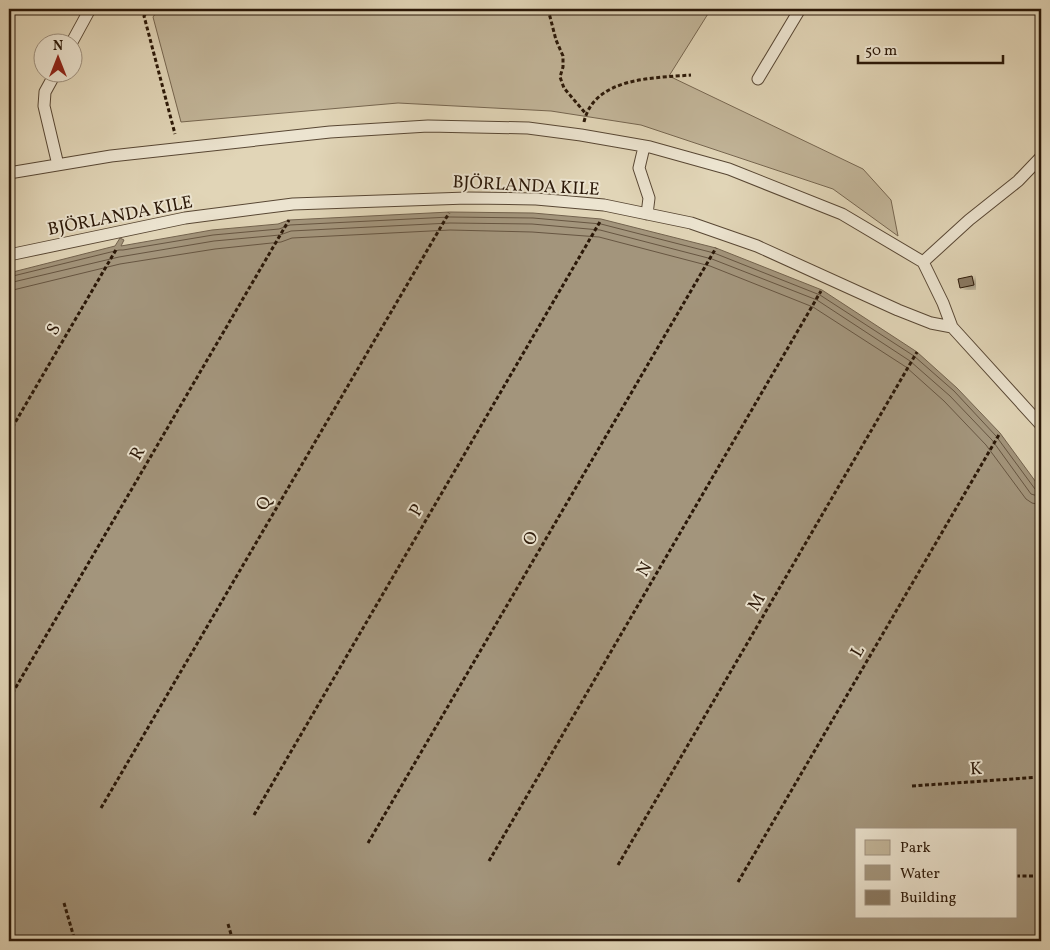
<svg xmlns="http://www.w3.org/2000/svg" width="1050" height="950" viewBox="0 0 1050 950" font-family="Vollkorn,serif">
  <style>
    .green { fill: #c2b599; stroke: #766650 }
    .water { fill: #a3957c; stroke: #73634e; fill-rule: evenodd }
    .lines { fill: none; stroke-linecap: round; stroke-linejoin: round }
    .shore { stroke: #675642; stroke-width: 1 }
    .building { fill: #8a7a63; stroke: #2b1808; filter: url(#shadow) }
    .service-casing { stroke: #584734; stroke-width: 13 }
    .path { stroke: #2b1808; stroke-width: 3; stroke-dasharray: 4 2.5; stroke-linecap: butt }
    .service { stroke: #ece4d0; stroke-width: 11 }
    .labels { text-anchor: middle; stroke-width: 4; stroke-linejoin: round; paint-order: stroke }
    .street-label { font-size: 18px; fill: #2b1808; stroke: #ece4d0 }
  </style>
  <defs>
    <filter id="shadow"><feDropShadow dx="5.5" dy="3" stdDeviation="2.5" flood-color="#0004"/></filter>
  </defs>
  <rect width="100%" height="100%" fill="#e1d5b7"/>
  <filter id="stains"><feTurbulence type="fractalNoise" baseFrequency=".004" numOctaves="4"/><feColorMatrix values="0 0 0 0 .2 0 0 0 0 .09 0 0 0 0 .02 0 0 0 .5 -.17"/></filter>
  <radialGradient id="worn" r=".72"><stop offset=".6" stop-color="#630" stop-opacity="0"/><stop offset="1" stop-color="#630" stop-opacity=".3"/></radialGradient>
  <path class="green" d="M159 9H711L669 76 863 169 891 200 898 236 833 189 641 125 551 111 398 103 181 122 153 17Z"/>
  <path class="water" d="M450 212 533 213 601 219 716 248 822 290 917 352 957 388 1000 433 1041 489V941H9V273L115 246 120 238 124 240 121 246 212 230 278 224 289 220ZM856 829H1016V916H856Z"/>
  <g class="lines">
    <path class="shore" d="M9 277 119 250H123L213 235 279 229 290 225 450 217 533 218 601 224 714 253 820 295 914 356 954 391 996 436 1035 489 1041 491
      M9 283 119 257 214 241 280 235 291 231 450 223 532 224 600 230 712 259 817 300 910 361 950 396 992 440 1031 494 1041 497
      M9 291 120 264 215 249 281 242 292 238 450 230 532 232 599 237 710 266 813 307 906 367 944 401 986 445 1026 499 1032 503 1041 505"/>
  </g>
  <path class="building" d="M972 276 974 285 960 288 958 279Z"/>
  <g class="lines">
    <defs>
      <path id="service" d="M72 42 90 9
        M56 72 45 92 44 106 58 165
        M758 79 800 9
        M644 147 639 168 649 198 647 214
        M9 173 111 156 330 132 428 126 528 128 581 135 650 147 729 169 842 214 923 262 943 303 952 327
        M9 255 185 218 293 204 467 198 536 199 604 205 691 223 757 246 898 310 931 323 952 327 1041 425
        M923 262 969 220 1018 181 1041 157"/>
    </defs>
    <use href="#service" class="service-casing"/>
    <path class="path" d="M149 9 144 16 175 134
      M548 9 556 40 563 56V67L560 77 564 88 586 114
      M584 122C594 77 654 78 691 75
      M9 433 117 248
      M9 699 289 220
      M912 786 1041 777
      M101 808 449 213
      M254 815 601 220
      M368 843 716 248
      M489 861 821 291
      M618 865 917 352
      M1016 876H1041
      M738 882 1000 433
      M64 903 75 941
      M228 924 233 941
      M383 938 384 941"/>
    <use href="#service" class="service"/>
  </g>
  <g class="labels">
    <g class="street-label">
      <text transform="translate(526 185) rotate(3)" y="6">BJÖRLANDA KILE</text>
      <text transform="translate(120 215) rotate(-11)" y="6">BJÖRLANDA KILE</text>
      <text transform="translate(53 329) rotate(-60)" y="6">S</text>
      <text transform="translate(137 453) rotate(-60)" y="6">R</text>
      <text transform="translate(263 503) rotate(-60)" y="6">Q</text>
      <text transform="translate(416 510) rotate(-60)" y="6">P</text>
      <text transform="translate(530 538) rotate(-60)" y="6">O</text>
      <text transform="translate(644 569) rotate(-60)" y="6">N</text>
      <text transform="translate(756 602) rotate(-60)" y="6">M</text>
      <text transform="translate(857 651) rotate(-60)" y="6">L</text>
      <text transform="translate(976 768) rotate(-4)" y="6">K</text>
    </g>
  </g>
  <rect width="1050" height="950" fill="none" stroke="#e1d5b7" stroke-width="30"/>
  <rect x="10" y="10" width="1030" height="930" fill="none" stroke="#2b1808" stroke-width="2.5"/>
  <rect x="15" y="15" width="1020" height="920" fill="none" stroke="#2b1808"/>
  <rect x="855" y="828" width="162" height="90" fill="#ece4d0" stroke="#9f9280"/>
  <rect x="865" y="840" width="25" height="15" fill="#c2b599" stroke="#9f9280"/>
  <text x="900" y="852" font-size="15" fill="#2b1808">Park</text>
  <rect x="865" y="865" width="25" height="15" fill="#a3957c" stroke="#9f9280"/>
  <text x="900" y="878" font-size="15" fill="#2b1808">Water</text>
  <rect x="865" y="890" width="25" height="15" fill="#8a7a63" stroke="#9f9280"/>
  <text x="900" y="902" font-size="15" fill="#2b1808">Building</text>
  <g transform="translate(58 58)"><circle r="24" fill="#ece4d0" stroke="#9f9280"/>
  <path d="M0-4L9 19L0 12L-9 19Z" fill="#8f2418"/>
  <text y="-8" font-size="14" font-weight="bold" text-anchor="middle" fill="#2b1808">N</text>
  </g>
  <path d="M858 55v8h145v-8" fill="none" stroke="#2b1808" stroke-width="2.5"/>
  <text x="865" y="55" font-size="15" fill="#2b1808" stroke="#ece4d0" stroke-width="4" paint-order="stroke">50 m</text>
  <rect width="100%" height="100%" filter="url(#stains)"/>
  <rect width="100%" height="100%" fill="url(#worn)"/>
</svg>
